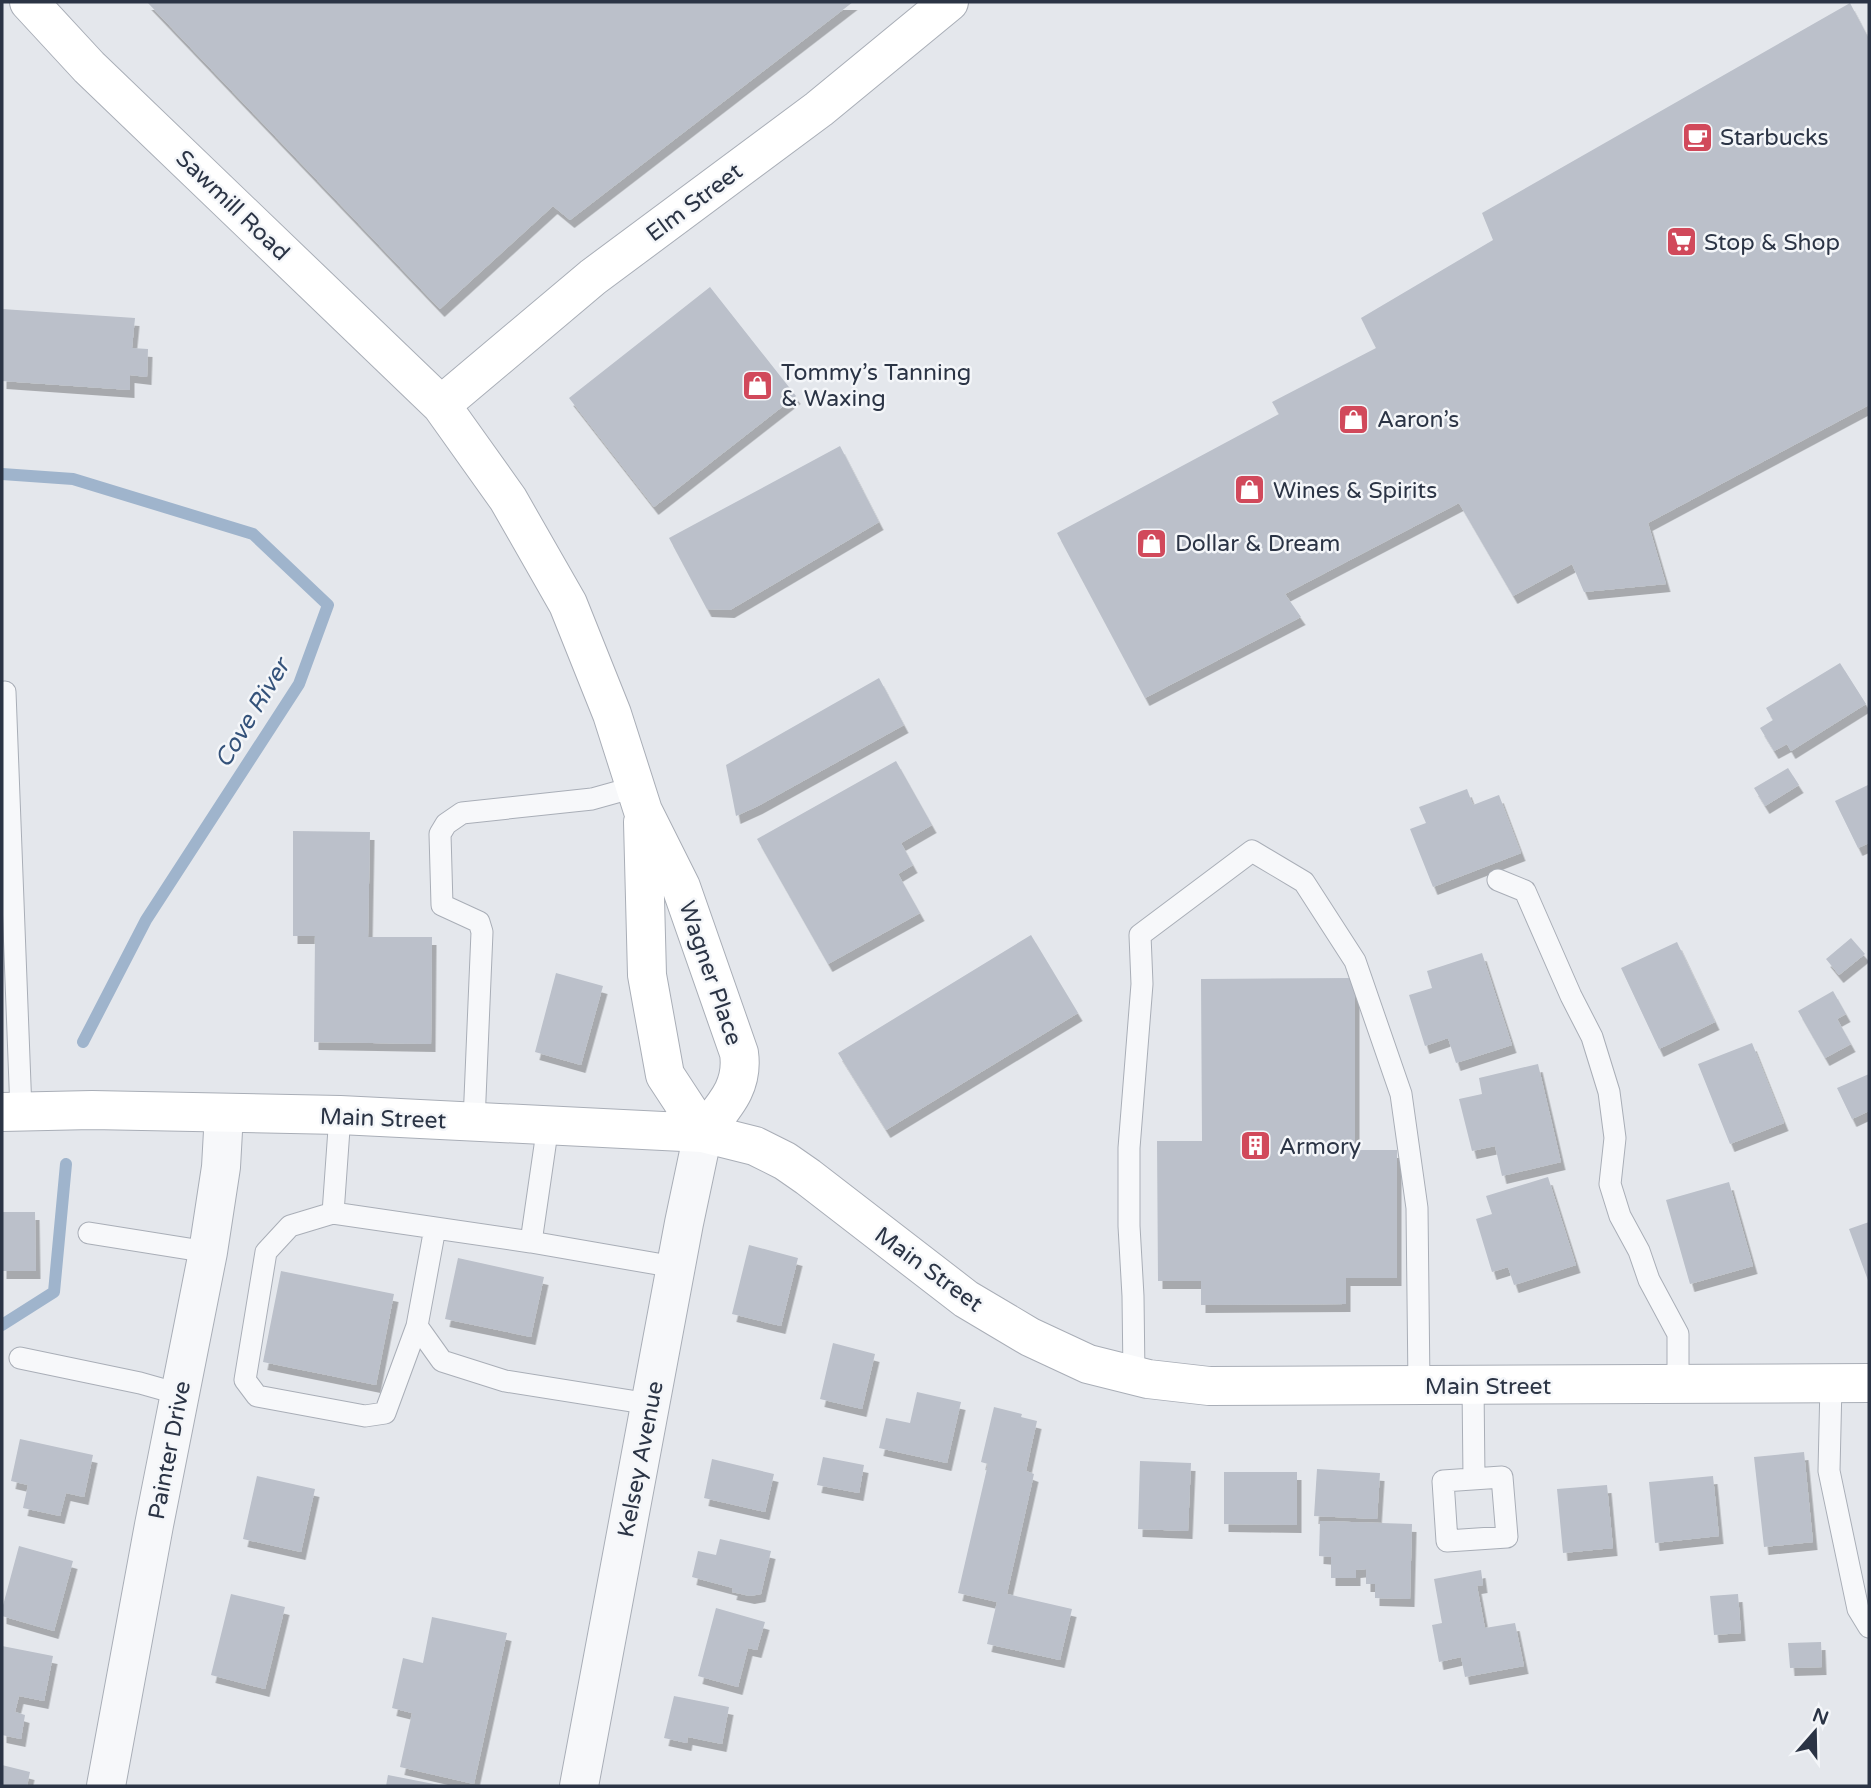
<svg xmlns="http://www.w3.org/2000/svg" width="1871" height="1788" viewBox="0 0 1871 1788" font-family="'Varela Round',sans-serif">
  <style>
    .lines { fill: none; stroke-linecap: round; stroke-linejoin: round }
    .stream { stroke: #9fb4cc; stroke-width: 12 }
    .building { fill: #bbc0ca; filter: url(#shadow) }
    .service-casing { stroke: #a9aeb7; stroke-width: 23 }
    .minor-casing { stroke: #a9aeb7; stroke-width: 40 }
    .tertiary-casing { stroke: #a9aeb7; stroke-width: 40 }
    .secondary-casing { stroke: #a9aeb7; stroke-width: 40 }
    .service { stroke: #f7f8fa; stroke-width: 21 }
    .minor { stroke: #f7f8fa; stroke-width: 38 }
    .tertiary { stroke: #f7f8fa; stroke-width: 38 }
    .secondary { stroke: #fff; stroke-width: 38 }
    .labels { text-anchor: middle; stroke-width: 5; stroke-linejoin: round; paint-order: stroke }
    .poi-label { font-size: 23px; fill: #2b3445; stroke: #f4f6f9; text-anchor: start }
    .street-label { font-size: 23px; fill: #2b3445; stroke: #f4f6f9 }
    .water-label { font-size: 24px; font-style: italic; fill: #34527a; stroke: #f4f6f9 }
  </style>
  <defs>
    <filter id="shadow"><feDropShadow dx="4.5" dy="8" stdDeviation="0" flood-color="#0004"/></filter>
  </defs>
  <rect width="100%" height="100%" fill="#e4e7ec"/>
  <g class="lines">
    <path class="stream" d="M2 474 73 479 253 534 328 605 299 684 146 920 83 1042
      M2 1325 54 1292 66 1164"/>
  </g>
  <path class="building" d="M147 2H853L570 220 553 206 440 309Z
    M1850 3 1869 39V405L1648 523 1666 584 1584 592 1572 564 1513 596 1459 503 1285 594 1301 617 1145 698 1057 533 1279 414 1272 402 1376 348 1361 318 1493 240 1482 213Z
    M710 287 796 396 654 507 569 398Z
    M2 309 135 318 132 348 148 349 147 377 130 375V390L2 381Z
    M840 446 879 522 730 610 707 609 669 538Z
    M1840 663 1866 704 1791 751 1787 744 1774 751 1760 728 1773 720 1766 708Z
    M879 678 904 725 758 806 736 816 726 765Z
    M896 761 932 825 901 843 913 865 898 874 920 913 828 964 757 839Z
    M1788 768 1799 785 1765 806 1754 788Z
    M1868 785 1869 843 1858 848 1835 801Z
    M1467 789 1473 805 1499 795 1521 853 1433 887 1410 829 1426 823 1419 807Z
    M293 831 370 832 368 937H432L431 1044 314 1042 315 936H293Z
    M1031 935 1078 1013 886 1130 838 1053Z
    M1851 938 1865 954 1839 975 1826 959Z
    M1677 942 1715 1022 1659 1049 1621 968Z
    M1482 953 1512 1045 1456 1063 1448 1038 1425 1046 1409 995 1432 988 1427 971Z
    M556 973 603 986 581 1065 535 1052Z
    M1355 978V1150H1397V1278H1346V1304L1201 1305V1281H1158L1157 1141H1202L1201 979Z
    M1833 991 1846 1014 1837 1019 1851 1044 1825 1058 1798 1011Z
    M1752 1043 1784 1123 1730 1144 1698 1064Z
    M1538 1064 1561 1162 1502 1176 1495 1146 1472 1151 1459 1099 1482 1094 1479 1078Z
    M1869 1074V1111L1852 1119 1837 1088Z
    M1548 1177 1576 1265 1514 1285 1508 1267 1492 1272 1476 1219 1492 1214 1486 1196Z
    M1729 1182 1753 1266 1690 1284 1666 1200Z
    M2 1212H35L36 1271H2Z
    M1869 1222V1283L1849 1229Z
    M749 1245 798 1258 781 1326 732 1314Z
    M458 1258 544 1277 531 1337 445 1319Z
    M281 1271 394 1294 376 1385 263 1362Z
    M833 1343 875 1354 862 1409 820 1399Z
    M917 1392 961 1402 947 1463 879 1448 886 1418 910 1423Z
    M994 1407 1022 1414 1021 1417 1037 1421 1026 1471 1034 1474 1007 1594 1072 1609 1060 1660 987 1644 997 1602 958 1593 988 1464 981 1462Z
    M20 1439 93 1455 84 1497 66 1493 60 1516 23 1508 28 1485 11 1481Z
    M1804 1452 1813 1542 1764 1547 1754 1457Z
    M823 1457 864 1465 859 1493 817 1485Z
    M712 1459 774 1474 765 1512 704 1498Z
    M1140 1461 1191 1463 1188 1531 1138 1529Z
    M1317 1469 1380 1473 1377 1519 1314 1516Z
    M1224 1472H1297V1525L1224 1524Z
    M257 1476 315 1489 301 1552 243 1539Z
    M1713 1476 1719 1536 1655 1543 1649 1482Z
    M1607 1485 1613 1548 1563 1553 1557 1489Z
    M1320 1521 1412 1524 1410 1599 1375 1598V1584H1366V1569L1356 1570V1578H1331V1557L1319 1556Z
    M720 1539 771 1551 761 1594 750 1596 732 1592 733 1588 692 1577 698 1551 716 1555Z
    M19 1546 73 1561 54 1631 2 1616V1609Z
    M1481 1570 1483 1585 1477 1586 1485 1628 1515 1623 1524 1666 1465 1677 1461 1657 1439 1662 1432 1625 1442 1623 1434 1579Z
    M231 1594 285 1607 265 1689 211 1675Z
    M1738 1594 1741 1633 1714 1635 1710 1596Z
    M716 1608 765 1622 757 1650 748 1648 738 1687 698 1676Z
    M432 1617 507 1633 474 1784 400 1767 412 1713 392 1708 403 1658 423 1663Z
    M1821 1642 1822 1667 1790 1668 1788 1643Z
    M2 1646 53 1656 44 1701 19 1696 15 1712 25 1715 21 1739 2 1735Z
    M674 1696 729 1707 722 1744 688 1737 687 1743 664 1738Z
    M2 1765 30 1772 27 1786H2Z
    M388 1775 439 1785V1786H386Z"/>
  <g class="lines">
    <defs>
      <path id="service" d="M5 692 21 1111
        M1498 880 1525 891 1571 996 1592 1037 1609 1092 1615 1138 1610 1184 1620 1216 1639 1251 1649 1280 1678 1334V1385
        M340 1115 333 1213 531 1242
        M474 1122 482 932 479 922 442 905 440 834 446 824 462 813 592 799 635 787
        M548 1125 531 1242 675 1267
        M333 1213 290 1226 266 1252 245 1380 257 1396 365 1416 385 1413 417 1326
        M435 1228 417 1326 442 1361 505 1381 650 1404
        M89 1233 208 1252
        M20 1358 140 1383 179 1394
        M1134 1376 1133 1296 1129 1226V1148L1142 984 1140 935 1252 851 1304 882 1355 961 1401 1094 1417 1208 1419 1386
        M1831 1384 1829 1471 1858 1609 1869 1627
        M1473 1385 1474 1478
        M1502 1477 1507 1537 1447 1541 1443 1481Z"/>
      <path id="minor" d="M106 1786 154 1525 208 1252 221 1167 224 1113"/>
      <path id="tertiary" d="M579 1786 684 1223 703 1133"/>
      <path id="secondary" d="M29 2 89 67 441 405 508 499 568 604 612 714 643 811 681 887 739 1053C744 1088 723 1107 703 1133
        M441 405 593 277 819 109 949 2
        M643 822 647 975 665 1075 703 1133
        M2 1112 92 1110 340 1115 703 1133 755 1146 785 1161 808 1177 966 1299 1030 1337 1088 1364 1148 1379 1209 1386 1869 1383"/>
    </defs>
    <use href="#service" class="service-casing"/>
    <use href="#minor" class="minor-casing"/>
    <use href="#tertiary" class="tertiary-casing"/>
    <use href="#secondary" class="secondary-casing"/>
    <use href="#service" class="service"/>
    <use href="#minor" class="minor"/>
    <use href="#tertiary" class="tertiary"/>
    <use href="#secondary" class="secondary"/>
  </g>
  <defs>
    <symbol id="cafe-square" viewBox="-11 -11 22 22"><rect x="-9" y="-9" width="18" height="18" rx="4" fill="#d1495b" stroke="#f4f6f9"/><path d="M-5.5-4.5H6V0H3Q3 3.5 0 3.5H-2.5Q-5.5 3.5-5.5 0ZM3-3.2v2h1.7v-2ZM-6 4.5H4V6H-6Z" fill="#fff"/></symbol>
    <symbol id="supermarket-square" viewBox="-11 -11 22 22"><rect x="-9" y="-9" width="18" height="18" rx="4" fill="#d1495b" stroke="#f4f6f9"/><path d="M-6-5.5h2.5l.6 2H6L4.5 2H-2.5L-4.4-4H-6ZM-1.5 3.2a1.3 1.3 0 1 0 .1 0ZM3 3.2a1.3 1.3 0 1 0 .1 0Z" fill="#fff"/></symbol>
    <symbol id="shop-square" viewBox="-11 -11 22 22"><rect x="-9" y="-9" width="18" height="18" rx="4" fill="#d1495b" stroke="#f4f6f9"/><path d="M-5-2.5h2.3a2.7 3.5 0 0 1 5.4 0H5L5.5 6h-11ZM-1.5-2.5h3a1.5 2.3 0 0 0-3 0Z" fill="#fff"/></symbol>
    <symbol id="building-square" viewBox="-11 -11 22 22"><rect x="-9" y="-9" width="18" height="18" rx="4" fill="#d1495b" stroke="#f4f6f9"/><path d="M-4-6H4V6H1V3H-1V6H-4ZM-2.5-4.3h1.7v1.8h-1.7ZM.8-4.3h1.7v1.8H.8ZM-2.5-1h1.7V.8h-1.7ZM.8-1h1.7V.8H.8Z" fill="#fff"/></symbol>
  </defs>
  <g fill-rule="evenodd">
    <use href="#cafe-square" x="1680" y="120" width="35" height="35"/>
    <use href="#supermarket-square" x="1664" y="224" width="35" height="35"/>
    <use href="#shop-square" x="740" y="368" width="35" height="35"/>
    <use href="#shop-square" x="1336" y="402" width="35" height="35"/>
    <use href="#shop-square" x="1232" y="472" width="35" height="35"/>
    <use href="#shop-square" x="1134" y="526" width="35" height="35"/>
    <use href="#building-square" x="1238" y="1128" width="35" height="35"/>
  </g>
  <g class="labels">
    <g class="poi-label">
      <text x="1720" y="145">Starbucks</text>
      <text x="1704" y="250">Stop &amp; Shop</text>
      <text x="781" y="380">Tommy’s Tanning<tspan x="781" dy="26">&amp; Waxing</tspan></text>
      <text x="1377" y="427">Aaron’s</text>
      <text x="1273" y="498">Wines &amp; Spirits</text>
      <text x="1175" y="551">Dollar &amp; Dream</text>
      <text x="1279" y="1154">Armory</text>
    </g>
    <g class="street-label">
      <text transform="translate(694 202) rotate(-37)" y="8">Elm Street</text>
      <text transform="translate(233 205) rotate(44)" y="8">Sawmill Road</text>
      <text transform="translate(711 973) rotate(71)" y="8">Wagner Place</text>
      <text transform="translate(383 1118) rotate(2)" y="8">Main Street</text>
      <text transform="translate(929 1269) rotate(36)" y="8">Main Street</text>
      <text x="1488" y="1394">Main Street</text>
      <text transform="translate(169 1450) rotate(-79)" y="8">Painter Drive</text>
      <text transform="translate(640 1459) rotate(-79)" y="8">Kelsey Avenue</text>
    </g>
    <g class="water-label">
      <text transform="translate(252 713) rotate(-59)" y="8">Cove River</text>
    </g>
  </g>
  <rect width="1871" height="1788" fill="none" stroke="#2b3445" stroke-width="7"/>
  <g transform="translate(1815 1732) rotate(20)" stroke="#f4f6f9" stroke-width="5" paint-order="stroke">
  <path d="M0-5L12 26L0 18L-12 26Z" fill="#2b3445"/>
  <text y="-10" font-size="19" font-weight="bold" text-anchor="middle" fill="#2b3445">N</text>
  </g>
</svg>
